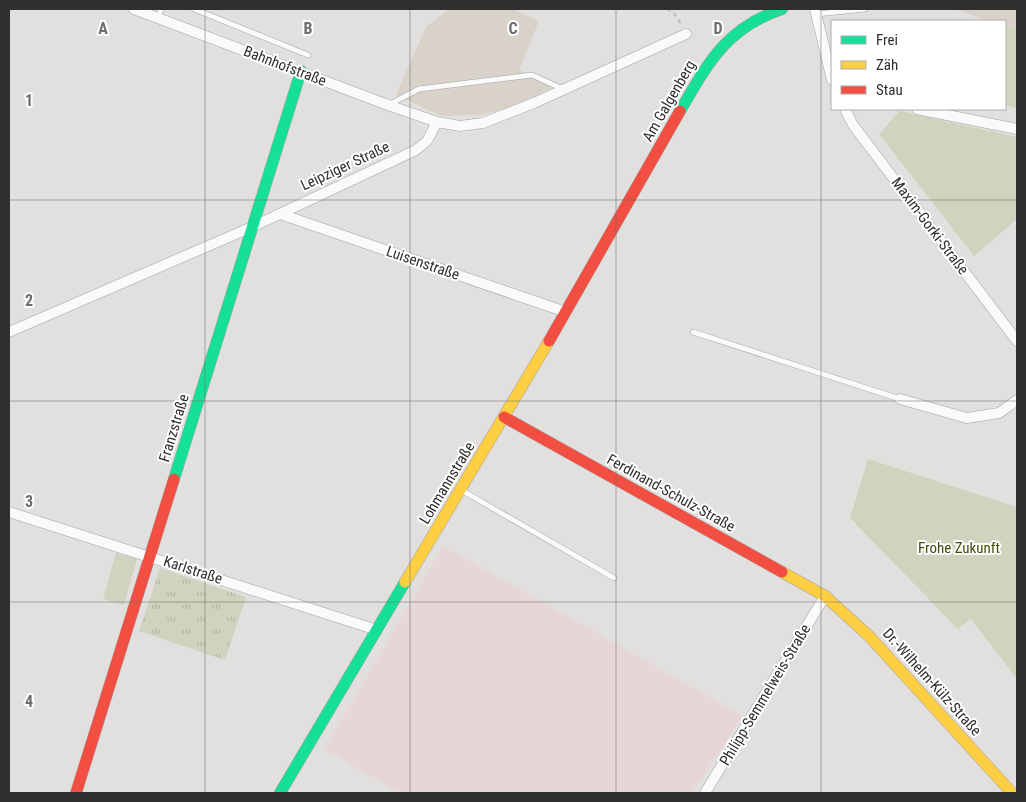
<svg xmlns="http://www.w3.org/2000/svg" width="1026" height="802" viewBox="0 0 1026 802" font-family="'Roboto Condensed',sans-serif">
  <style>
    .built { fill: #d8d2cb }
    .education { fill: #e6d7d6 }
    .green { fill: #d1d3bf }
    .park { fill: url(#park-tufts) }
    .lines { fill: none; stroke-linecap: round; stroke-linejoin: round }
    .lane-casing { stroke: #a3a1a0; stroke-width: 6 }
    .street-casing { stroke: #a3a1a0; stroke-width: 11 }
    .fast-casing { stroke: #a3a1a0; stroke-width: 12 }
    .slow-casing { stroke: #a3a1a0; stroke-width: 12 }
    .jam-casing { stroke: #a3a1a0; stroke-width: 12 }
    .path { stroke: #c0bfbd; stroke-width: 2.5; stroke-dasharray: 4 4; stroke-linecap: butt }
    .lane { stroke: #fbfafa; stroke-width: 5 }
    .street { stroke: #fbfafa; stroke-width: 10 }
    .fast { stroke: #16e098; stroke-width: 11 }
    .slow { stroke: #ffcf43; stroke-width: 11 }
    .jam { stroke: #f24e42; stroke-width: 11 }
    .grid { fill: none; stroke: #6f6d6b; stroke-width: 1; stroke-opacity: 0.55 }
    .labels { text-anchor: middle; stroke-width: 4; stroke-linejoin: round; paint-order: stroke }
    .street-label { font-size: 15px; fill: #312f2d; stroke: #fff }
    .park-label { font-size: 15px; fill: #444b0d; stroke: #fff }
    .grid-label { font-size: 16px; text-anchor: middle; font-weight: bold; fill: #6f6d6b; stroke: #fff; stroke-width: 4; stroke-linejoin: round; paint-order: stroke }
  </style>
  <defs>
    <pattern id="park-tufts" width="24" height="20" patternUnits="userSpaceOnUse" patternTransform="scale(1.25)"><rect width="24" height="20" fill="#d1d3bf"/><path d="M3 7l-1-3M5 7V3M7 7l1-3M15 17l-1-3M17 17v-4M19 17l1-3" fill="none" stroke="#b4b5a4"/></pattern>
  </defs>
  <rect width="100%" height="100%" fill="#e2e0de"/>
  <path class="built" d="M449 9H513L539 21 519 70 552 88 515 106 481 115 441 116 396 95 426 27Z
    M956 9H1017V30L1005 27V21H986Z"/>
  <path class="education" d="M443 546 743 716 692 793H399L325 749Z"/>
  <path class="green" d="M1005 27 1017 30V108L1005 105Z
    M900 111 1017 137V219L974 256 879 134Z
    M868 459 1017 507V679L971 619 958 629 850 518Z
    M116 553 137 559 124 605 103 599Z"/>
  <path class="park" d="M160 568 246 597 225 660 139 631Z"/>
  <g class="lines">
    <defs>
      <path id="lane" d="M194 9 308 55
        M816 14 865 9
        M158 18 161 9
        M388 105 419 89 532 75 563 89
        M693 332 900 399
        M463 491 614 578"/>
      <path id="street" d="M134 9 388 105 437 122 460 126 483 123 534 103 686 34
        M815 9 832 80
        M845 109 853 125 1017 341
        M917 109 1017 129
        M280 214 566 312
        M9 332 252 227 416 150 427 141 437 122
        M900 399 967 418 999 413 1017 400
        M9 512 377 630
        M705 793 825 596"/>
      <path id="fast" d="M680 111C708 63 726 28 782 9
        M174 479 301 71
        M280 793 405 582"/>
      <path id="slow" d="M782 572 825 596 869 636 1012 793
        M405 582 549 341"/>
      <path id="jam" d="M549 341 680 111
        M504 417 782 572
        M76 793 174 479"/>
    </defs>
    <use href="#lane" class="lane-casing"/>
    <use href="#street" class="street-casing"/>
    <use href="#fast" class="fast-casing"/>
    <use href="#slow" class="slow-casing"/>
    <use href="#jam" class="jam-casing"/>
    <path class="path" d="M667 9 673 12 681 24"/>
    <use href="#lane" class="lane"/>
    <use href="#street" class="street"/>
    <use href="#fast" class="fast"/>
    <use href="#slow" class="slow"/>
    <use href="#jam" class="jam"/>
  </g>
  <path class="grid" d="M205 9V793M410 9V793M616 9V793M821 9V793M9 200H1017M9 401H1017M9 602H1017"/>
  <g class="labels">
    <g class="street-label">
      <text transform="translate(285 66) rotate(21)" y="5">Bahnhofstraße</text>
      <text transform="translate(669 101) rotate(-60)" y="5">Am Galgenberg</text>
      <text transform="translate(345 166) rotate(-25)" y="5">Leipziger Straße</text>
      <text transform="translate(930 226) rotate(53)" y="5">Maxim-Gorki-Straße</text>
      <text transform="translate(423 263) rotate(19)" y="5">Luisenstraße</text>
      <text transform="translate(174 428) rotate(-73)" y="5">Franzstraße</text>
      <text transform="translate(447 483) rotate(-59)" y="5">Lohmannstraße</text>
      <text transform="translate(671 493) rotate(29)" y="5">Ferdinand-Schulz-Straße</text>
      <text transform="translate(193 570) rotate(18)" y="5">Karlstraße</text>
      <text transform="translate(932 682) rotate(48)" y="5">Dr.-Wilhelm-Külz-Straße</text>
      <text transform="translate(765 695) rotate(-59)" y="5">Philipp-Semmelweis-Straße</text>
    </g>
    <g class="park-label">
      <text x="959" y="553">Frohe Zukunft</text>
    </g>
  </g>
  <g class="grid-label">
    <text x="103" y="34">A</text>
    <text x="308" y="34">B</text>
    <text x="513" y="34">C</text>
    <text x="718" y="34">D</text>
    <text x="29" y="106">1</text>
    <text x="29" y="306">2</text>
    <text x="29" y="507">3</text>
    <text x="29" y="707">4</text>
  </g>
  <rect width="1026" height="802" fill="none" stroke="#312f2d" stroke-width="20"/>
  <rect x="831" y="20" width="175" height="90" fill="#ffffff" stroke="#adacab"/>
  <rect x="841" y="36" width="25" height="8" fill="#16e098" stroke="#adacab"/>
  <text x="876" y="45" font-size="15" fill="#312f2d">Frei</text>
  <rect x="841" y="61" width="25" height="8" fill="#ffcf43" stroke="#adacab"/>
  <text x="876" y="70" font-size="15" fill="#312f2d">Zäh</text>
  <rect x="841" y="86" width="25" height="8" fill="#f24e42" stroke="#adacab"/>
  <text x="876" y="95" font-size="15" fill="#312f2d">Stau</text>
</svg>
